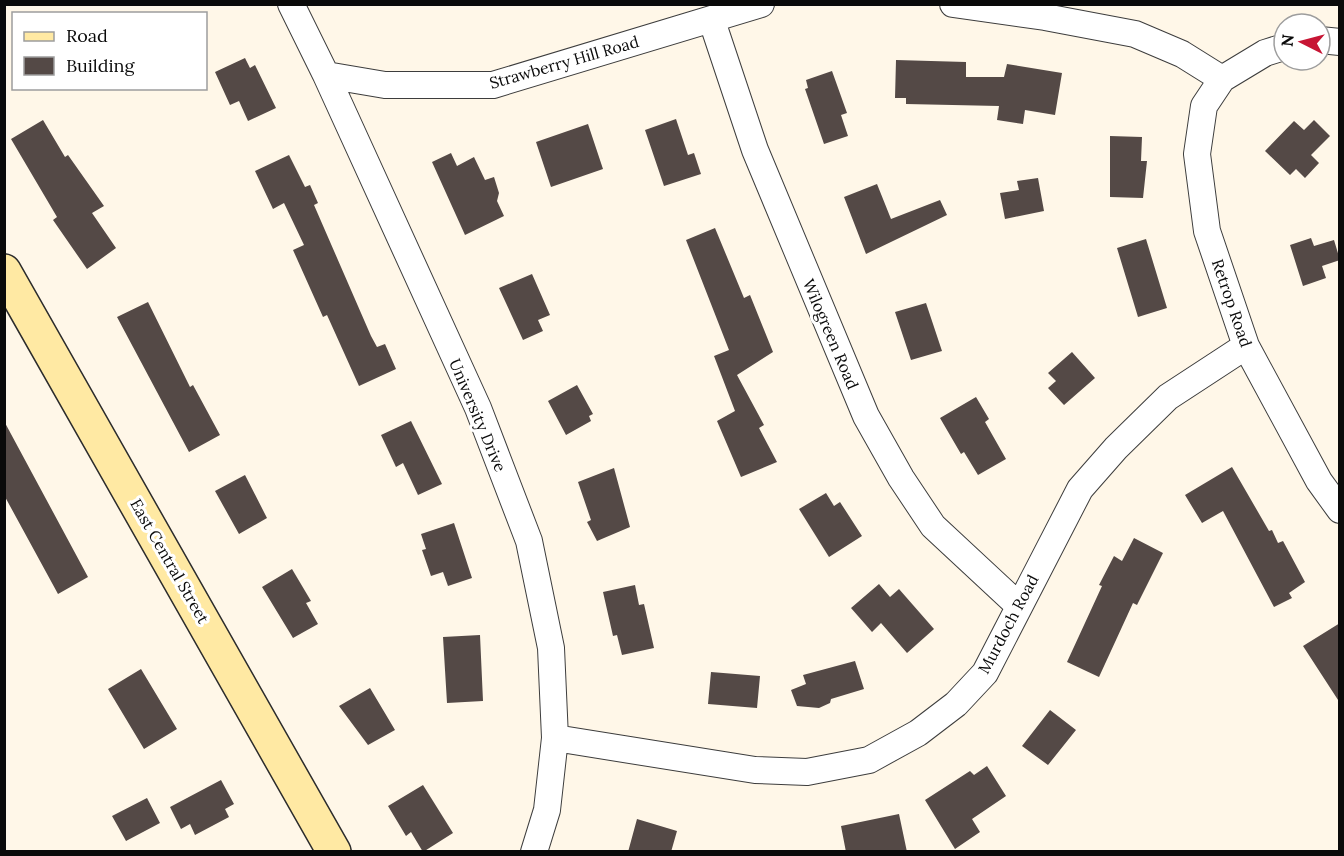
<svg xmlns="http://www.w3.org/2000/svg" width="1344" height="856" viewBox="0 0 1344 856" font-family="Lora,serif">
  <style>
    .building { fill: #544946 }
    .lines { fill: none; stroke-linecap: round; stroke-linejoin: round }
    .minor-casing { stroke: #3d3d3d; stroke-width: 28 }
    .secondary-casing { stroke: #2c2c2c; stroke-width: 36 }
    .minor { stroke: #fff; stroke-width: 26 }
    .secondary { stroke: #ffe9a3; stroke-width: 33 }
    .labels { text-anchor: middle; stroke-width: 6; stroke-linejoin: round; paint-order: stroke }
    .street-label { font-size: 16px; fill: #0a0a0a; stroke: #fff }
  </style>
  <rect width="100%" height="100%" fill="#fff7e8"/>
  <path class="building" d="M245 58 250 68 255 65 276 108 248 121 239 101 230 105 215 72Z
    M896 60 966 62V77H1004L1007 64 1062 73 1055 115 1025 110 1023 124 997 120 999 106 906 104V98H895Z
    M832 71 847 113 841 115 848 136 824 144 805 89 808 88 806 80Z
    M676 119 688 155 694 153 701 174 664 186 645 130Z
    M43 120 65 157 68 155 104 206 92 213 116 248 87 269 53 220 57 217 11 139Z
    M1314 120 1330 136 1311 155 1319 163 1305 178 1296 169 1290 175 1265 151 1294 121 1304 130Z
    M588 124 603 169 551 187 536 142Z
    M1110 136 1142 137 1141 161H1147L1143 198 1110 197Z
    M451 153 457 166 474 157 485 180 494 177 499 193 497 201 504 216 465 235 432 162Z
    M289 155 305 187 310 185 318 203 314 205 371 336 377 347 385 344 396 369 359 386 327 315 323 317 293 250 304 245 284 203 273 209 255 171Z
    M1038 178 1044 211 1005 219 1000 193 1019 190 1017 181Z
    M877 184 891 219 940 200 947 215 866 254 844 197Z
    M715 228 744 298 750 295 773 352 737 375 764 425 759 428 777 462 741 477 717 421 735 411 714 356 729 350 686 240Z
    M1311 238 1314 246 1334 240 1340 260 1322 266 1326 278 1303 286 1290 245Z
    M1146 239 1167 308 1138 317 1117 248Z
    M532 274 550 315 538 320 543 331 523 340 499 288Z
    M148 302 190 387 193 385 220 435 189 452 117 317Z
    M926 303 942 351 911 360 895 312Z
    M1072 352 1095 378 1064 405 1048 388 1056 381 1048 373Z
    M577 385 593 414 589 416 591 421 566 435 548 401Z
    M976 397 989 419 985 422 1006 459 978 475 964 452 961 454 940 418Z
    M4 421 88 577 58 594 4 495Z
    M411 421 442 484 418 495 403 463 396 467 381 435Z
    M1232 467 1269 531 1272 530 1278 543 1283 541 1305 582 1289 593 1292 598 1274 607 1223 511 1202 523 1185 495Z
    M614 468 630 527 597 541 587 522 591 520 578 482Z
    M245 475 267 518 239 534 215 491Z
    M826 493 834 506 840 502 862 536 829 557 799 509Z
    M454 523 472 578 448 586 443 572 431 576 422 550 426 549 421 534Z
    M1134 538 1163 553 1137 605 1133 603 1099 677 1067 662 1102 586 1099 585 1114 556 1122 561Z
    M292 569 311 601 306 603 318 624 293 638 262 587Z
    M879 584 890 597 899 589 934 629 907 653 881 623 872 632 851 608Z
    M635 585 639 605 644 604 654 648 622 655 617 635 613 636 603 592Z
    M1340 623V703L1303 646Z
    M480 635 483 701 447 703 443 637Z
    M855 661 864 689 831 699 830 703 819 708 797 706 791 690 806 684 803 675Z
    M141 669 177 729 144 749 108 689Z
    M711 672 760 676 757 708 708 704Z
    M370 688 395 730 368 745 339 706Z
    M1050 710 1076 730 1048 765 1022 746Z
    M987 766 1006 796 972 819 980 832 955 849 925 800 970 771 974 775Z
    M221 780 234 804 225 809 229 817 195 835 190 824 181 829 170 807Z
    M423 785 453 833 423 852 411 832 406 836 388 806Z
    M147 798 160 823 126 841 112 816Z
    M899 814 907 852H846L841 826Z
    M637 819 677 831 671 852H628Z"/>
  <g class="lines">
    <defs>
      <path id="minor" d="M291 4 326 75 478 408 529 541 551 648 555 738 547 810 534 852
        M953 4 1045 17 1135 34 1182 54 1222 79 1265 53 1284 47
        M712 21 755 150 866 416 901 478 933 526 1019 606
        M1320 40 1340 42
        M326 75 385 85H493L761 4
        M1222 79 1204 106 1197 154 1207 231 1246 346 1319 481 1340 510
        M555 738 755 770 807 772 869 760 918 733 956 704 985 673 1080 489 1116 448 1168 397 1246 346"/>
      <path id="secondary" d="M4 271 334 852"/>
    </defs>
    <use href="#minor" class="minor-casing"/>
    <use href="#secondary" class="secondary-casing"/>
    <use href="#minor" class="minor"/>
    <use href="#secondary" class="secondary"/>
  </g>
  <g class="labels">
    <g class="street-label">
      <text transform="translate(564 62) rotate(-16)" y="6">Strawberry Hill Road</text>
      <text transform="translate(1232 303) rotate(71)" y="6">Retrop Road</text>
      <text transform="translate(831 334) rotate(67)" y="6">Wilogreen Road</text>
      <text transform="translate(478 415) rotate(67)" y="6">University Drive</text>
      <text transform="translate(170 561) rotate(60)" y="6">East Central Street</text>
      <text transform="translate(1008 624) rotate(-62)" y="6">Murdoch Road</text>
    </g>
  </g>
  <rect width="1344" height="856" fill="none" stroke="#0a0a0a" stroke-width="12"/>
  <rect x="12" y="12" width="195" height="78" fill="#ffffff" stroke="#9d9d9d" stroke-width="1.5"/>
  <rect x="24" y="32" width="30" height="9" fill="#ffe9a3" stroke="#9d9d9d" stroke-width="1.5"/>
  <text x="66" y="42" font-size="18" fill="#0a0a0a">Road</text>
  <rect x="24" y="57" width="30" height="18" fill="#544946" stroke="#9d9d9d" stroke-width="1.5"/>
  <text x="66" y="72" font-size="18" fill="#0a0a0a">Building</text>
  <g transform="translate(1302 42) rotate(276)"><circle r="28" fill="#ffffff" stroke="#9d9d9d" stroke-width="1.5"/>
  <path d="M0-4.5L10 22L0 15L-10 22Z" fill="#c71534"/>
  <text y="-9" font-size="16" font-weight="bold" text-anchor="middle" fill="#0a0a0a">N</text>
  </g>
</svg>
